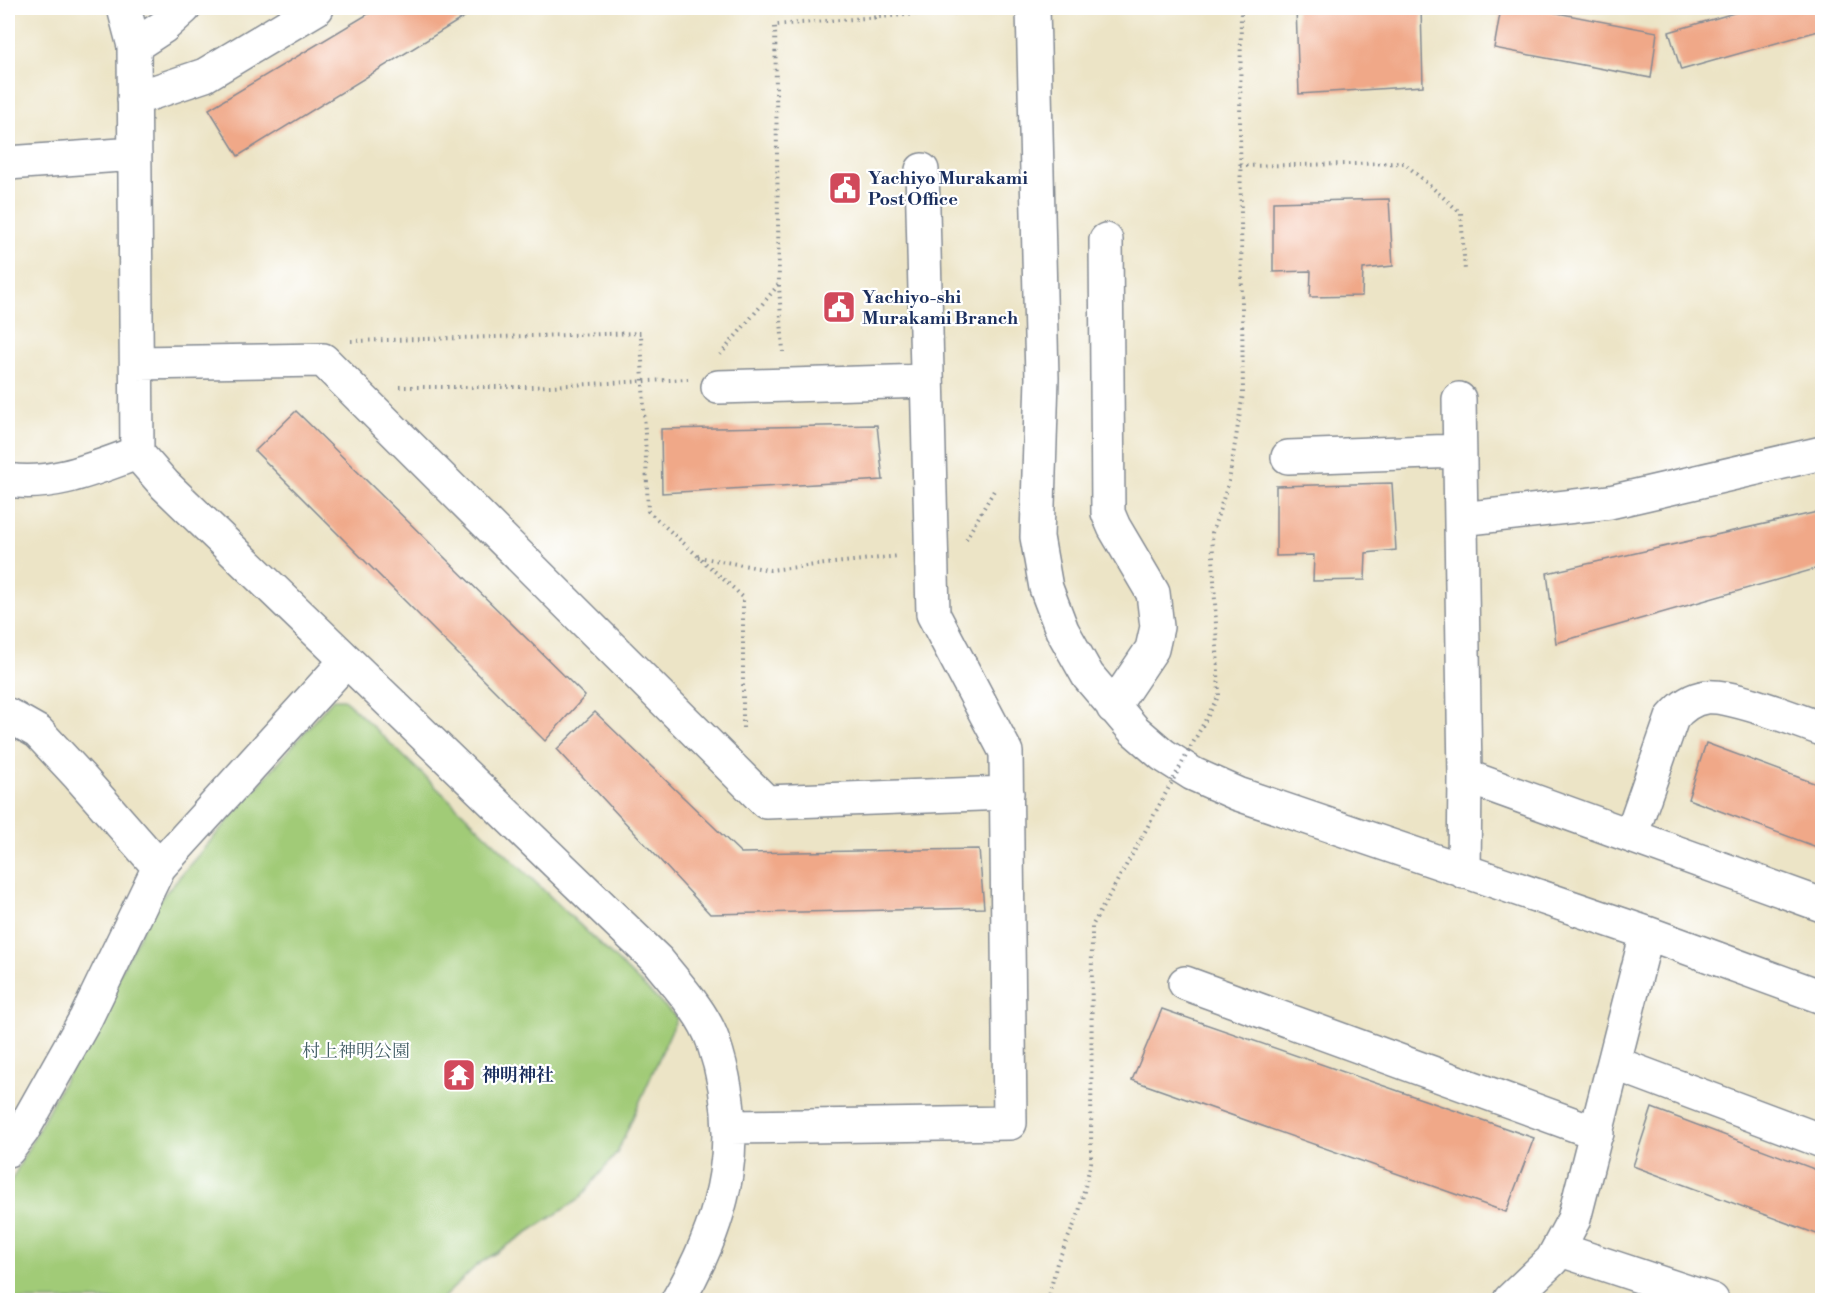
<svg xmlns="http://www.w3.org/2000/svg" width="1830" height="1308" viewBox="0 0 1830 1308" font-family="'Libre Bodoni','Noto Serif JP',serif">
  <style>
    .green { fill: #a1cb77; stroke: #5e7d6a; stroke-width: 1.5 }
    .building { fill: #f0a888 }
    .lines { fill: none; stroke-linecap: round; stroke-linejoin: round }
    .minor-casing { stroke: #848a92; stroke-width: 36 }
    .path { stroke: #848a92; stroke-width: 4; stroke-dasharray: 1.5 4.5; stroke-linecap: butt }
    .minor { stroke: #fff; stroke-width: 33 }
    .path-bridge { stroke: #848a92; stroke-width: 4; stroke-dasharray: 1.5 4.5; stroke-linecap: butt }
    .labels { text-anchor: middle; stroke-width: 4.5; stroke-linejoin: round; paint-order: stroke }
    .poi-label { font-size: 18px; font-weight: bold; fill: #1b2f5e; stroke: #fff; text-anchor: start }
    .park-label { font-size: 18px; fill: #435e66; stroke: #fff }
  </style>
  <rect width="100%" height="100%" fill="#fff"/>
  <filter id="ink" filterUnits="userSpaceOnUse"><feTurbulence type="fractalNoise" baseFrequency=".0167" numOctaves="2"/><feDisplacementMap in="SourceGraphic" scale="12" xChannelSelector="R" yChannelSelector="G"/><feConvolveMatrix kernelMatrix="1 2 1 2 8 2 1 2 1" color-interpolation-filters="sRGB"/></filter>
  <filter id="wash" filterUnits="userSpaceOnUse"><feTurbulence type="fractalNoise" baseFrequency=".008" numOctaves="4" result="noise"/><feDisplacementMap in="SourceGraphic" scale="24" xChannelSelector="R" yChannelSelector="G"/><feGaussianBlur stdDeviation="1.35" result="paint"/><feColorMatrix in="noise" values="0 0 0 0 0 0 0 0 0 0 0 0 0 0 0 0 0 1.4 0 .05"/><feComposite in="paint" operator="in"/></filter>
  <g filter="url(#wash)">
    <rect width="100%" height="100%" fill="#ece4c6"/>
    <path class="green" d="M333 699H344L677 1018 617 1153 578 1200 477 1265 441 1300H8V1187L156 904Z"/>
    <g id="blocks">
      <path class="building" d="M378 8H479L238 156 209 109Z
        M1296 8H1421L1423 86 1299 94Z
        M1501 8H1531L1657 32 1651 78 1494 48Z
        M1751 8H1822V30L1681 70 1669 32Z
        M1389 199 1393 266 1363 269 1362 296 1310 297 1311 271 1273 272V202Z
        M296 411 585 696 545 741 255 451Z
        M877 425 883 480 662 493 661 429Z
        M1392 483 1396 550 1366 553 1365 580 1313 581 1314 555 1276 556V486Z
        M1822 511V567L1556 643 1547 573Z
        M595 712 741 853 979 849 984 908 710 914 557 749Z
        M1706 743 1822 786V849L1688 799Z
        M1162 1009 1534 1138 1506 1212 1132 1080Z
        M1652 1108 1822 1172V1236L1633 1166Z"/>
    </g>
  </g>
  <g filter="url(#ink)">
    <use href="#blocks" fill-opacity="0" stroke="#848a92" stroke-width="1.5"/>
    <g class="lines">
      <defs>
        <path id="minor" d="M124 8 134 46 137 453 165 485 658 961C677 985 703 1012 713 1041 745 1135 727 1217 678 1300
          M1033 8 1042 378 1037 537 1046 588 1062 630 1088 676 1134 730 1163 755 1193 774 1238 794 1647 933 1822 997
          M134 46 163 27 184 8
          M134 99 205 75 317 8
          M8 163 135 154
          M1106 240 1108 513 1114 527 1153 593 1157 627 1152 649 1113 707
          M137 363 323 360 766 802 1007 793
          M718 387 927 381
          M1459 399 1465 776 1464 872
          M1288 457 1459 451
          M8 480C53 487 95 468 137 453
          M1461 519 1610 502 1822 453
          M8 715 38 732 79 776 159 867
          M1465 776 1822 905
          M1631 836 1672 718C1681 707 1691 699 1706 697 1731 694 1796 720 1822 729
          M1185 983 1597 1133
          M1614 1063 1822 1141
          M730 1127 1010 1123 1006 752 933 614 922 170
          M8 1150 23 1130 86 1018 159 867 346 661
          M1558 1249 1712 1300
          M1510 1300 1552 1260 1574 1219 1647 933"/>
      </defs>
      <use href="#minor" class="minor-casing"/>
      <path class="path" d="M1165 8H1198
        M874 18 888 8
        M1240 166 1404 163 1461 213 1465 271
        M779 285 783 352
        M351 341 641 333 648 511 743 597V730
        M720 355 779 284 775 25 918 14
        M399 387H530L688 379
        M966 539 996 487
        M698 557 770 570 899 556
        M1219 695 1212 533 1229 481 1243 394 1240 130 1241 8
        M1048 1300 1057 1263 1078 1216 1091 1162 1092 926 1142 837"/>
      <use href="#minor" class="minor"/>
      <path class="path-bridge" d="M918 14 1165 8
        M1142 837 1219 695"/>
    </g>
  </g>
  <defs>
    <symbol id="civic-square" viewBox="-11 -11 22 22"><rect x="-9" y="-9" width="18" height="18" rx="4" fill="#d1495b" stroke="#fff"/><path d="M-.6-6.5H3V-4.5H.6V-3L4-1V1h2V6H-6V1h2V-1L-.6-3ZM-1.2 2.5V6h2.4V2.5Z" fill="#fff"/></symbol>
    <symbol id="temple-square" viewBox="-11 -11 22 22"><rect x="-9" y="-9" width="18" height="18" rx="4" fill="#d1495b" stroke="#fff"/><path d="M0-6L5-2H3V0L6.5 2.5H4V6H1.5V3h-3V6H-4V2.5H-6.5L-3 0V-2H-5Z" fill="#fff"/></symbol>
  </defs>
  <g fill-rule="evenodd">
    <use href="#civic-square" x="826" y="169" width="38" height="38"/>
    <use href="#civic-square" x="820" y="288" width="38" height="38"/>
    <use href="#temple-square" x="440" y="1056" width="38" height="38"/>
  </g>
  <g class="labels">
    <g class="poi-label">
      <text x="868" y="184">Yachiyo Murakami<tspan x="868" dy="21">Post Office</tspan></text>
      <text x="862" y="303">Yachiyo-shi<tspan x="862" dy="21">Murakami Branch</tspan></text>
      <text x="482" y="1081">神明神社</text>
    </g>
    <g class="park-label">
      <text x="356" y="1057">村上神明公園</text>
    </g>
  </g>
  <rect width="1830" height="1308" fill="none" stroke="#fff" stroke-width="30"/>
</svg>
